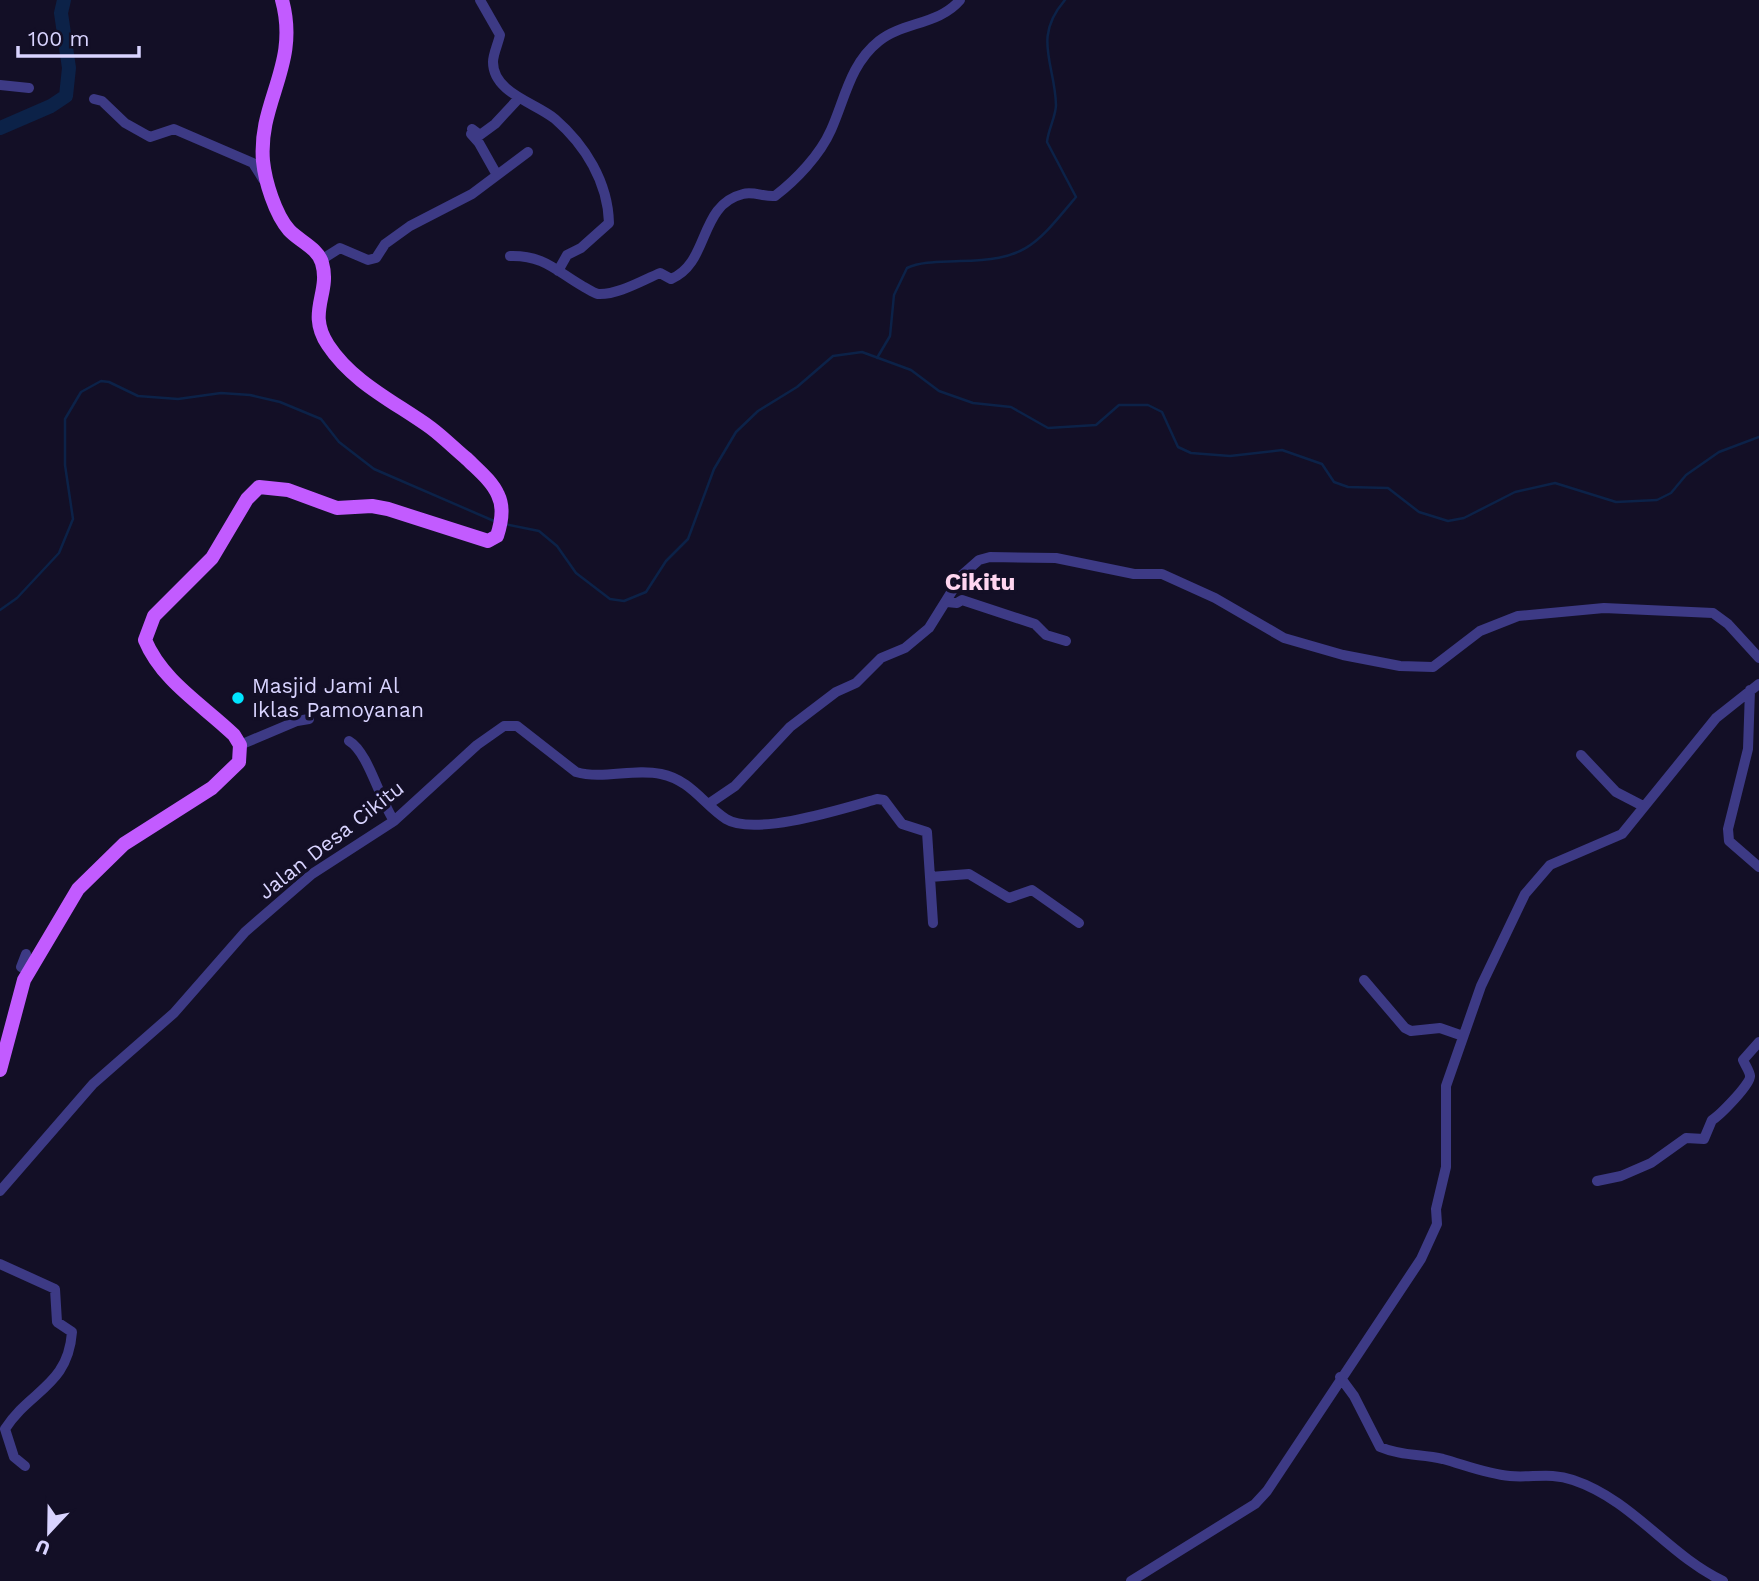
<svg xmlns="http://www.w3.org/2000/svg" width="1759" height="1581" viewBox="0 0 1759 1581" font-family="'Work Sans',sans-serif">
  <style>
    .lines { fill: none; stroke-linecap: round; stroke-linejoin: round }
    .stream { stroke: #0c2248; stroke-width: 2.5 }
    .river { stroke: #0c2248; stroke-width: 14 }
    .minor { stroke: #3d3a85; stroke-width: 10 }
    .major { stroke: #c25bff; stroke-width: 14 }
    .poi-dot { fill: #00e5ff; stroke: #130f26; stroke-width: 2.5 }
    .labels { text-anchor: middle; stroke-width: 7; stroke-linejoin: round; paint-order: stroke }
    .poi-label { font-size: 21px; fill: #d9d4ff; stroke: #130f26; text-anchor: start }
    .street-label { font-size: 21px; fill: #d9d4ff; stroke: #130f26 }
    .quarter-label { font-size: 24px; font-weight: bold; fill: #ffd6f0; stroke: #130f26 }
  </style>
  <rect width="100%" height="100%" fill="#130f26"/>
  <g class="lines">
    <path class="stream" d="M877 358 890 336 894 295 907 268C922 261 943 262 960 261 1026 260 1035 246 1076 197L1047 142C1048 130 1056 116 1056 105 1055 63 1032 38 1065 0
      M504 524 539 531 557 546 576 573 610 599 624 601 646 592 666 561 688 539 714 469 736 432 758 411 797 387 833 356 862 352 911 370 939 391 973 403 1011 407 1048 428 1096 425 1119 405H1148L1162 412 1178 447 1191 453 1230 456 1282 450 1322 464 1334 482 1348 487 1388 488 1419 512 1448 521 1464 518 1515 492 1555 483 1616 502 1657 500 1671 493 1686 475 1719 452 1759 437
      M0 610 17 598 59 553 73 519 65 465V419L81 392 101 381 109 382 138 396 178 399 221 393 250 395 280 402 321 419 339 442 374 469 494 521"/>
    <path class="river" d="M0 128 51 106 66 96 69 68 61 13 64 0"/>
    <path class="minor" d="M480 0 500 35C498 44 493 54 493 62 493 93 536 103 555 119 585 145 608 182 609 223L581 248 567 255 558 271
      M0 85 29 88
      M94 99 102 101 125 123 150 137 174 129 253 163 263 179
      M472 129 480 135 495 124 519 98
      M471 134 479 143 497 175
      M510 256C544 255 556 271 584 287 588 289 593 293 598 294 618 295 643 280 660 273L671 279C710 263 698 205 743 194 753 191 764 197 775 196 796 180 820 155 831 130 845 99 850 64 879 41 902 22 939 25 960 0
      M321 260 340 248 368 260 376 258 385 244 410 226 472 194 528 152
      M947 602 957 603 962 600 1035 624 1046 635 1066 641
      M1750 690 1748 749 1728 829 1729 841 1759 867
      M349 741C368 752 379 798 394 821
      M240 745 297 721 309 719
      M1581 755 1616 792 1643 806
      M710 803 735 786 790 727 836 692 856 683 881 658 905 648 929 628 962 575 979 560 990 557 1056 558 1134 574H1162L1215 598 1284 638 1343 655 1400 666 1433 667 1480 631 1518 616 1604 608 1713 613 1728 624 1759 658
      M930 877 969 874 1009 898 1032 890 1079 923
      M26 954 21 967 29 970
      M1364 980 1405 1028 1411 1031 1440 1028 1463 1036
      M1597 1181 1621 1176 1651 1163 1686 1138 1704 1139 1712 1120C1719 1116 1751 1084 1750 1076 1750 1072 1745 1065 1743 1060L1759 1042
      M0 1191 93 1084 174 1013 245 932 312 874 394 821 477 745 504 726H517L576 772C603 780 633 768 661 774 691 780 704 805 726 819 755 837 845 808 877 799L884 800 902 824 927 832 933 923
      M0 1264 55 1289 57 1322 72 1332C68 1386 30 1390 5 1429L14 1457 25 1466
      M1340 1377 1354 1396 1380 1447C1401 1456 1421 1454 1443 1459 1465 1465 1486 1474 1510 1476 1532 1478 1551 1472 1573 1480 1633 1500 1668 1555 1723 1581
      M1131 1581 1255 1504 1267 1491 1421 1259 1437 1224 1436 1209 1446 1167V1086L1481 986 1525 894 1550 865 1622 834 1716 718 1759 684"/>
    <path class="major" d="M0 1070 24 980 78 889 124 844 212 788 239 762 240 745 234 735C203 705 162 681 145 640L154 616 212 558 247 499 259 487 288 490 337 508 372 506 388 509 488 541 497 536C501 524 504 507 498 495 492 481 478 470 467 459 455 449 443 437 431 428 395 402 353 383 328 345 306 312 331 293 322 263 318 248 299 241 289 230 275 214 265 181 263 161 258 101 300 65 282 0"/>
  </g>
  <circle class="poi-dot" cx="238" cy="698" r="7"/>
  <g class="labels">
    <g class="poi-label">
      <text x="252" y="693">Masjid Jami Al<tspan x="252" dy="24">Iklas Pamoyanan</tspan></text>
    </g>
    <g class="street-label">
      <text transform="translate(331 840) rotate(-38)" y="7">Jalan Desa Cikitu</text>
    </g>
    <g class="quarter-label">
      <text x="980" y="590">Cikitu</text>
    </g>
  </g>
  <g transform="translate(49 1532) rotate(202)" stroke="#130f26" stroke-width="5" paint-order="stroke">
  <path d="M0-5L12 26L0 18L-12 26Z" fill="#d9d4ff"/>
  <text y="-10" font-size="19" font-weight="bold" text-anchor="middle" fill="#d9d4ff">U</text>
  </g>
  <path d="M18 46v10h121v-10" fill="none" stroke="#d9d4ff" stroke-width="3.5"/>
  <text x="28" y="46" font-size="21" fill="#d9d4ff" stroke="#130f26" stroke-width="5" paint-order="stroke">100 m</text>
</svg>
